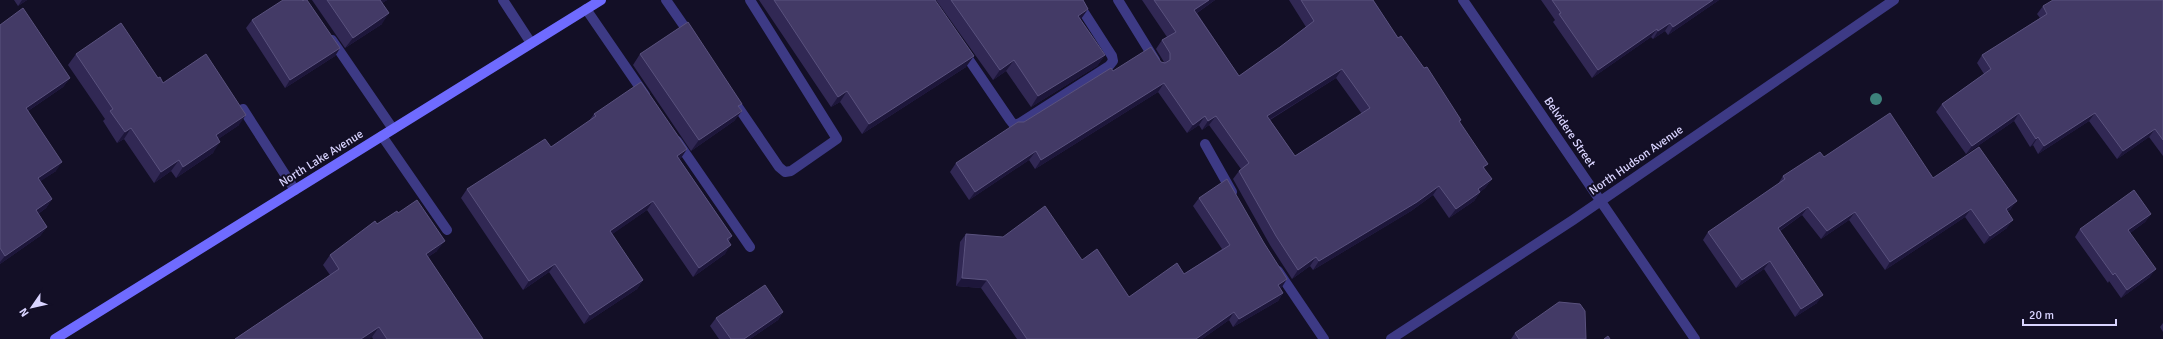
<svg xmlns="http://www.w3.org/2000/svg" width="2163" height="339" viewBox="0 0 2163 339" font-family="Signika,sans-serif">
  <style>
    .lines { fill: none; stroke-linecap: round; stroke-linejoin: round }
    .service { stroke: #3d3a85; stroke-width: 10 }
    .minor { stroke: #3d3a85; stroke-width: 10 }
    .secondary { stroke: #6f6bff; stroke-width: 10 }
    .tree { fill: #3d827b }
    .wall { fill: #312854; fill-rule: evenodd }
    .shaded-wall { fill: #1d163a }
    .building { fill: #433a66; stroke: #5a527e; fill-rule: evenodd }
    .labels { text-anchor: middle; stroke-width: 4; stroke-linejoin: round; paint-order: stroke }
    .street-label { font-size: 12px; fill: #d9d4ff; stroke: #130f26 }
  </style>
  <rect width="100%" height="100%" fill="#130f26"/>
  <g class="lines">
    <path class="service" d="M503 0 531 43
      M666 0 691 36
      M1118 0 1155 60
      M586 9 645 95
      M332 40 393 129
      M963 51 1010 120 1014 125 1020 123 1109 66 1113 61 1112 56 1076 0
      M734 101 779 167 785 172 791 171 837 139 750 0
      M243 109 295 190
      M382 136 447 230
      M677 141 750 247
      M1205 144 1232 192
      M1278 271 1324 339"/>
    <path class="minor" d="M1463 0 1695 339
      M1391 339 1573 220 1894 0"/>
    <path class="secondary" d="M55 339 601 0"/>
  </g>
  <circle class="tree" cx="1876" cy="99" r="6"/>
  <path class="wall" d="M14 0H27L18 6Z
    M312 0H387L382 3V24L345 48Z
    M759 0H935L966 67 862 134 840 102 831 107Z
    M936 0H1083L1088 9 1080 20 1105 55 1097 66 1031 107 1006 71 993 80Z
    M1142 0H1215L1197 13 1239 76 1280 47 1306 27 1289 0H1373L1398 38 1461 120 1460 122 1484 169 1492 179 1485 188 1480 192 1474 201 1449 218 1433 195 1411 211 1313 270 1310 266 1292 279 1270 245 1233 179 1239 171 1241 169 1209 125 1202 130 1199 125 1187 133 1158 92 1035 169 1029 160 969 200 950 172 956 163 1024 122 1113 71 1161 62H1164L1156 49 1162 40 1167 37ZM1336 78 1362 114 1295 156 1270 120Z
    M1541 0H1719L1668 35 1665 31 1653 39 1651 37 1592 78 1553 22 1555 20Z
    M2163 0V156L2149 137 2117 159 2089 121 2038 154 2033 145 2030 147 2014 121 1966 154 1936 112 1942 104 1984 74 1977 63 1982 55 2040 18 2037 14 2043 6Z
    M252 20 340 48 335 56 285 88 246 28Z
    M0 25 70 78 63 87 28 111 56 171 40 181 52 199 46 208 38 214 47 227 40 236 0 264Z
    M76 54 158 78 163 83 239 125 218 139 213 153 176 178 171 171 154 183 124 139 117 143 103 121 105 119 68 65Z
    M640 54 739 107 742 111 734 121 691 151 633 65Z
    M594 114 687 149 681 158 679 159 732 236 729 241 725 254 693 277 647 210 612 234 643 280 637 289 584 324 549 272 523 290 461 198 467 189 551 147 589 121Z
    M1824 157 1933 178 2011 209 2007 212V228L1984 244 1965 217 1885 270 1849 220 1821 239 1802 215 1780 231 1817 303 1795 317 1764 269 1736 288 1703 240 1708 232 1778 184 1783 176Z
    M1199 198 1282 287 1280 288 1283 293 1278 301 1233 327 1229 320 1202 339H1017L981 288 956 286 960 242 966 234 1082 260 1129 297 1184 274 1222 249 1193 206Z
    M398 213 437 251 428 257 483 339H373L372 337 369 339H235L330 275 323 265 330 255 377 224Z
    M2151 214 2145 222 2130 233 2150 277 2121 298 2109 281 2108 283 2075 237 2080 229Z
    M783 312 778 320 750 339H719L710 326 716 318Z
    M2163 323V332L2160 327Z
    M1515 333 1586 339H1511Z"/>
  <path class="shaded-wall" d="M22 0H27L18 6Z
    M379 0H387L372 10Z
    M1209 0H1215L1188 19 1194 10Z
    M1713 0H1719L1668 35 1673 27Z
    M1088 9 1081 19 1070 27 1078 16Z
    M389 13 382 24 345 48 353 38Z
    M1670 23 1665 31 1653 39 1658 31Z
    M1657 29 1651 37 1592 78 1598 70Z
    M340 48 335 56 285 88 290 80Z
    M1105 55 1097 66 1031 107 1038 96Z
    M974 56 966 67 862 134 869 124Z
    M1014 60 1006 71 993 80 1000 70Z
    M1342 69 1336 78 1261 125 1267 116Z
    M70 78 63 87 19 117 26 108Z
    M1164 83 1158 92 1035 169 1041 160Z
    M847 91 840 102 831 107 838 97Z
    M742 111 734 121 691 151 699 140Z
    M2019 113 2014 121 1966 154 1972 146Z
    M2095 113 2089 121 2038 154 2044 146Z
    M246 115 239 125 208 146 216 135Z
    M1205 116 1199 125 1187 133 1193 125Z
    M1216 116 1209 125 1202 130 1208 121Z
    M131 128 124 139 117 143 125 132Z
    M2155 129 2149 137 2117 159 2123 151Z
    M2038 137 2033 145 2030 147 2036 139Z
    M220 142 213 153 176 178 183 167Z
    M687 149 681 158 671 164 677 156Z
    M1036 151 1029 160 969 200 975 192Z
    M179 160 171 171 154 183 161 172Z
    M62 162 56 171 32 187 38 178Z
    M1488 164 1482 172 1483 167Z
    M1492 179 1485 188 1480 192 1474 201 1449 218 1456 209 1478 189Z
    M1439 186 1433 195 1411 211 1313 270 1319 261Z
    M52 199 46 208 29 220 36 210Z
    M653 201 647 210 604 240 610 231Z
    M2017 201 2011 209 2000 217 2006 209Z
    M1808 207 1802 215 1772 236 1778 228Z
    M1971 209 1965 217 1885 270 1890 262Z
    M1855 212 1849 220 1821 239 1827 231Z
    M2151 214 2145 222 2123 238 2128 230Z
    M2013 220 2007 228 1984 244 1990 236Z
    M47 227 40 236 0 264V262L5 256Z
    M445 241 437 251 418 264 426 254Z
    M731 245 725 254 693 277 699 268Z
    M1316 257 1310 266 1292 279 1298 270Z
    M1770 261 1764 269 1736 288 1742 280Z
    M555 264 549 272 523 290 529 281Z
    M2156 269 2150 277 2121 298 2127 290Z
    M962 278 987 280 981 288 956 286Z
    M1287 279 1282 287 1273 293 1278 285Z
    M643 280 637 289 584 324 590 315Z
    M1283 293 1278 301 1233 327 1239 319Z
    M1823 295 1817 303 1795 317 1801 309Z
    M783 312 778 320 750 339H744Z
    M1234 312 1229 320 1202 339H1196Z
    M379 327 372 337 369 339H361Z"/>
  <path class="building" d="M283 0H302L303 1 304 0H307L340 48 290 80 252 20Z
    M327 0H380L389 13 353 38Z
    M774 0H935L974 56 869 124 847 91 838 97Z
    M951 0H1083L1088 9 1078 16 1105 55 1038 96 1014 60 1000 70Z
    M1154 0H1209L1194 10 1239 76 1280 47 1314 21 1301 0H1373L1398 38 1401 36 1424 68 1427 67 1461 120 1459 121 1488 164 1483 167 1492 179 1478 189 1480 192 1456 209 1439 186 1417 202 1319 261 1316 257 1298 270 1276 236 1239 171 1249 163 1216 116 1208 121 1205 116 1193 125 1164 83 1041 160 1036 151 975 192 956 163 1018 122H1024L1111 68 1113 71 1151 47 1161 62 1165 63 1170 60V53L1162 40 1176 32ZM1342 69 1370 108 1295 156 1267 116Z
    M1552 0H1713L1673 27 1670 23 1658 31 1657 29 1598 70 1559 14 1561 13Z
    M2053 0H2163V140L2155 129 2123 151 2095 113 2044 146 2038 137 2036 139 2019 113 1972 146 1942 104 1991 69 1982 55 2047 14 2043 6Z
    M23 8 70 78 26 108 62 162 38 178 52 199 36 210 47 227 5 256 0 248V25Z
    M688 22 742 104 738 106 742 111 699 140 640 54Z
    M121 23 158 78 160 77 163 83 206 54 246 115 216 135 220 142 183 167 179 160 161 172 131 128 125 132 110 111 113 109 76 54Z
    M641 82 687 149 677 156 732 236 727 239 731 245 699 268 653 201 610 231 643 280 590 315 555 264 529 281 467 189 545 139 551 147 596 116 594 114Z
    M1890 113 1933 178 1979 147 2017 201 2006 209 2013 220 1990 236 1971 209 1890 262 1855 212 1827 231 1808 207 1778 228 1823 295 1801 309 1770 261 1742 280 1708 232 1785 179 1783 176 1820 152 1824 157Z
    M1227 179 1264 243 1287 279 1278 285 1283 293 1239 319 1234 312 1196 339H1027L987 280 962 278 966 234 1003 237 1045 206 1082 260 1097 249 1129 297 1177 263 1184 274 1230 245 1199 198Z
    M2134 190 2151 214 2128 230 2156 269 2127 290 2115 273 2113 275 2080 229Z
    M417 200 445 241 426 254 483 339H387L379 327 361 339H235L339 269 330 255 375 221 377 224 397 211 398 213Z
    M765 285 783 312 744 339H731L716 318Z
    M1559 302 1580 304 1585 311 1586 339H1519L1515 333Z
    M1608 336 1610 339H1604Z"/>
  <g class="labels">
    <g class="street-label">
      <text transform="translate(1570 132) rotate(56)" y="4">Belvidere Street</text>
      <text transform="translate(321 158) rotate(-32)" y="4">North Lake Avenue</text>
      <text transform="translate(1636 160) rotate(-35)" y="4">North Hudson Avenue</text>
    </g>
  </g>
  <g transform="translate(32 307) rotate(236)" stroke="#130f26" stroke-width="3" paint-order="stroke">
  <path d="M0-3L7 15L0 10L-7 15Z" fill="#d9d4ff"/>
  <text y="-6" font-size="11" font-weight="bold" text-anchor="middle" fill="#d9d4ff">N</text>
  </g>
  <path d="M2023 319v6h93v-6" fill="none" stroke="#d9d4ff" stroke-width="2"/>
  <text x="2029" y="319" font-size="12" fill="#d9d4ff" stroke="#130f26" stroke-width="3" paint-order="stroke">20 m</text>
</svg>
